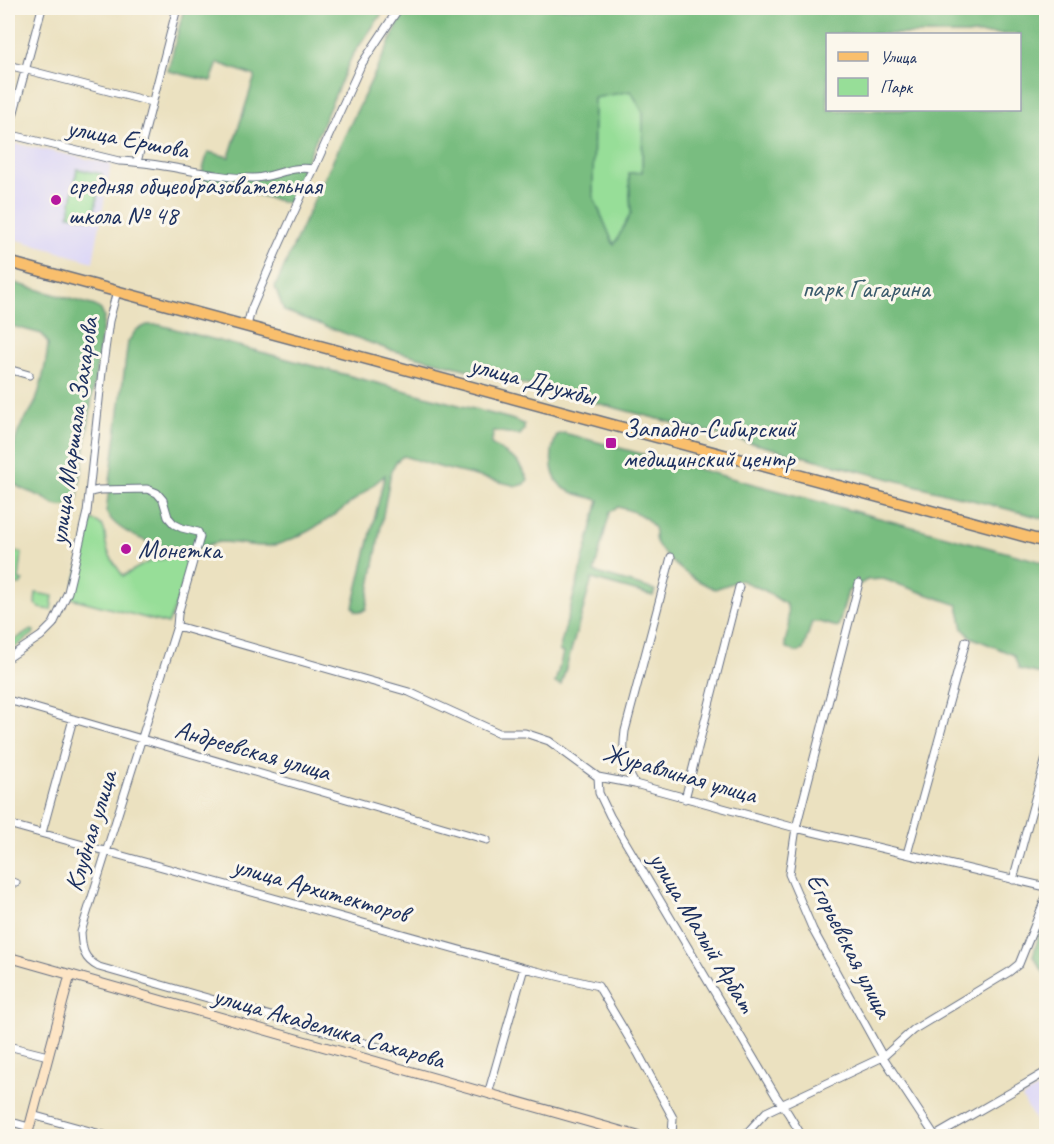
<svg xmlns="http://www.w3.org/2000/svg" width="1054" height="1144" viewBox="0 0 1054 1144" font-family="Caveat,sans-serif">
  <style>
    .built { fill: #dbd6f7 }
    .green { fill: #97de98; stroke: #59867b; stroke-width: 1.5 }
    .forest { fill: #79bd80; stroke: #4a766f; stroke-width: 1.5; fill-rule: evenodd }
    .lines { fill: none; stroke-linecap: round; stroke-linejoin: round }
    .street-casing { stroke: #646d80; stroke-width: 9 }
    .secondary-casing { stroke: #646d80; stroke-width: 11 }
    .primary-casing { stroke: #646d80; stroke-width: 13 }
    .street { stroke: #fff; stroke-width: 7 }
    .secondary { stroke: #fde5c5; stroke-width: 9 }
    .primary { stroke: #f9bf6d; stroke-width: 10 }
    .poi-dot { fill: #b5179e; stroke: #fbf7ec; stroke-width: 2 }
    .labels { text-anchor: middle; stroke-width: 6; stroke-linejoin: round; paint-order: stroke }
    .street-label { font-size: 26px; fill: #1b2f5e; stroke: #fbf7ec }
    .poi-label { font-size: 26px; fill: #1b2f5e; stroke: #fbf7ec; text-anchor: start }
    .park-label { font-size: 26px; fill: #3a5b6c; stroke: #fbf7ec }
  </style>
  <rect width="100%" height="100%" fill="#fbf7ec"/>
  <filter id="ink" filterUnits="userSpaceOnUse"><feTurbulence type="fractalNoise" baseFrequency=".0167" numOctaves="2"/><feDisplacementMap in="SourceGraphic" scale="12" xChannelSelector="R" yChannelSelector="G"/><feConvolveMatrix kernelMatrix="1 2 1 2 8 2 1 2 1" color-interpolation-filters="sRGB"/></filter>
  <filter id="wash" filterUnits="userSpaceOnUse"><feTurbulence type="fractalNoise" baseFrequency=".008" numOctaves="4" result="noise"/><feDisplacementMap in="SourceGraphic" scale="24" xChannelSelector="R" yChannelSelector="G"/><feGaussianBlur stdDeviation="1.35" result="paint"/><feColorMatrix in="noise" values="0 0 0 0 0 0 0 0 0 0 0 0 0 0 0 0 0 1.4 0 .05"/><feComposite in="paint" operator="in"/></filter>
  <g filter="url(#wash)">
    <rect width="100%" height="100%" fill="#ebe1c0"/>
    <path class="built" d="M8 142 111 164 93 262 8 237Z
      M1046 1084V1136H1044L1022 1098Z"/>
    <path class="green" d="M631 91 643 113 642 173 629 174 631 213 614 246 593 196 594 98Z
      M77 169 102 174 93 219 69 215Z
      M91 520C111 525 102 537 108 551 111 560 118 568 123 576L148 562 191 553 179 597 168 624 71 598Z
      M8 551 22 553 19 580 23 581 20 585 13 584 8 575Z
      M36 593 53 596 51 610 39 608 35 603Z
      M31 630 34 631 33 634 9 651 8 644Z"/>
    <path class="forest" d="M184 8H386L352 56 288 203 200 180 208 152 229 157 255 76 218 63 211 81 168 71Z
      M406 8H1046V519L387 349 284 311 275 287 315 198ZM1020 34V110H828V34ZM631 91 643 113 642 172 629 173 631 213 614 245 593 196 594 98Z
      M8 281 95 306 101 310 104 317 77 501C67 509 57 508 47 500 37 493 17 490 11 480 6 472 16 435 21 426 26 416 34 409 37 398 42 381 47 361 48 343L42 334 8 325Z
      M147 325H160L511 419 524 424V430L520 435 494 431 491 444 517 461 528 479 525 484 517 486 443 468 403 456 396 462 391 471 366 609 361 612 356 611 353 607 385 475C353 502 321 529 282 543 264 550 241 542 222 542 211 542 205 547 196 549 170 554 118 535 106 512L128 342 136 330Z
      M564 433 1046 563V679L1041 674 1019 669 1014 655 971 637 963 629 958 605 883 579 867 580 848 591 838 627 819 622H812L803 650 797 652 786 648 785 642 789 628 787 605 764 590 740 580 715 589C693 580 668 563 656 542 654 538 656 532 654 528 647 515 631 510 618 507L610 512 594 572 655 590 653 596 592 579 561 685 555 683 563 653 559 651 599 500C589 497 577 495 567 490 548 480 549 452 557 435Z
      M1046 909V976L1033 956Z"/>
  </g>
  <g filter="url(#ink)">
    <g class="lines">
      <defs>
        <path id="street" d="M8 65 151 102
          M8 134 119 161C164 162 208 178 253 178 274 178 290 165 313 169
          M8 134 42 8
          M137 162 177 8
          M247 326 251 310 276 252 361 65 399 8
          M8 369 29 375
          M90 492 99 490 147 489 157 493 163 500 168 517 174 524 182 528 198 532 200 537 178 614 177 626 81 932C82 949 83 959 99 967L393 1051
          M859 583 796 828 789 874 813 930 883 1057 935 1136
          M177 626 409 692 499 733H525L549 741 598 777 635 784 796 828 1046 887
          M8 658 41 636 53 624 68 592 87 512 102 372 109 321 117 291
          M8 700 487 840
          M598 777 599 793 610 816 776 1096 788 1113 802 1136
          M635 784C624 766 622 753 625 731L671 557
          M685 799 739 587
          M8 824 524 968 598 986 639 1055 673 1118 672 1136
          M42 833 73 719
          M907 854 966 641
          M1013 880 1046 758
          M8 881 16 883
          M8 1046 48 1056
          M488 1094 524 968
          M32 1115 108 1136
          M8 1121 29 1127
          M744 1136 766 1112 883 1057 913 1030 1009 972 1019 964 1046 897
          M935 1136 1046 1072"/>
        <path id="secondary" d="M8 957 638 1136
          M27 1136 70 975"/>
        <path id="primary" d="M8 262 1046 542"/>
      </defs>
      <use href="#street" class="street-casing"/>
      <use href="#secondary" class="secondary-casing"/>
      <use href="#primary" class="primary-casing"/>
      <use href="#street" class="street"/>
      <use href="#secondary" class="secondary"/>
      <use href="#primary" class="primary"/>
    </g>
  </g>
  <g class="poi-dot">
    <circle cx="56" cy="200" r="6"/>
    <rect x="605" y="437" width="12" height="12" rx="3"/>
    <circle cx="126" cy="549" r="6"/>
  </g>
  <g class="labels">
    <g class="street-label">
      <text transform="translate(128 138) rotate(11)" y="9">улица Ершова</text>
      <text transform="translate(533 380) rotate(15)" y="9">улица Дружбы</text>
      <text transform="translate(73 431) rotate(-82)" y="9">улица Маршала Захарова</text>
      <text transform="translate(253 750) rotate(16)" y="9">Андреевская улица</text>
      <text transform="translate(680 773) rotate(16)" y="9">Журавлиная улица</text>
      <text transform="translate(90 831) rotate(-73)" y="9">Клубная улица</text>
      <text transform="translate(321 889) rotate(16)" y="9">улица Архитекторов</text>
      <text transform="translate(703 932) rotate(59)" y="9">улица Малый Арбат</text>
      <text transform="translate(850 945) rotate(63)" y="9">Егорьевская улица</text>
      <text transform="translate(329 1027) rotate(16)" y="9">улица Академика Сахарова</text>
    </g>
    <g class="poi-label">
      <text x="68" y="194">средняя общеобразовательная<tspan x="68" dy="30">школа № 48</tspan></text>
      <text x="623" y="437">Западно-Сибирский<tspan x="623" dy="30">медицинский центр</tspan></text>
      <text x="138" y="558">Монетка</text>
    </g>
    <g class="park-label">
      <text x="866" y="297">парк Гагарина</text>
    </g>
  </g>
  <rect width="1054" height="1144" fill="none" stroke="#fbf7ec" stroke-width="30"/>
  <rect x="826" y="33" width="195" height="78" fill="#fbf7ec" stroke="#a1a7b3" stroke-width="1.5"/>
  <rect x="838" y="52" width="30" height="9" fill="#f9bf6d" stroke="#a1a7b3" stroke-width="1.5"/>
  <text x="880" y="63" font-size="18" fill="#1b2f5e">Улица</text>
  <rect x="838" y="78" width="30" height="18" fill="#97de98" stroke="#a1a7b3" stroke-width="1.5"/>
  <text x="880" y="93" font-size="18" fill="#1b2f5e">Парк</text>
</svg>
